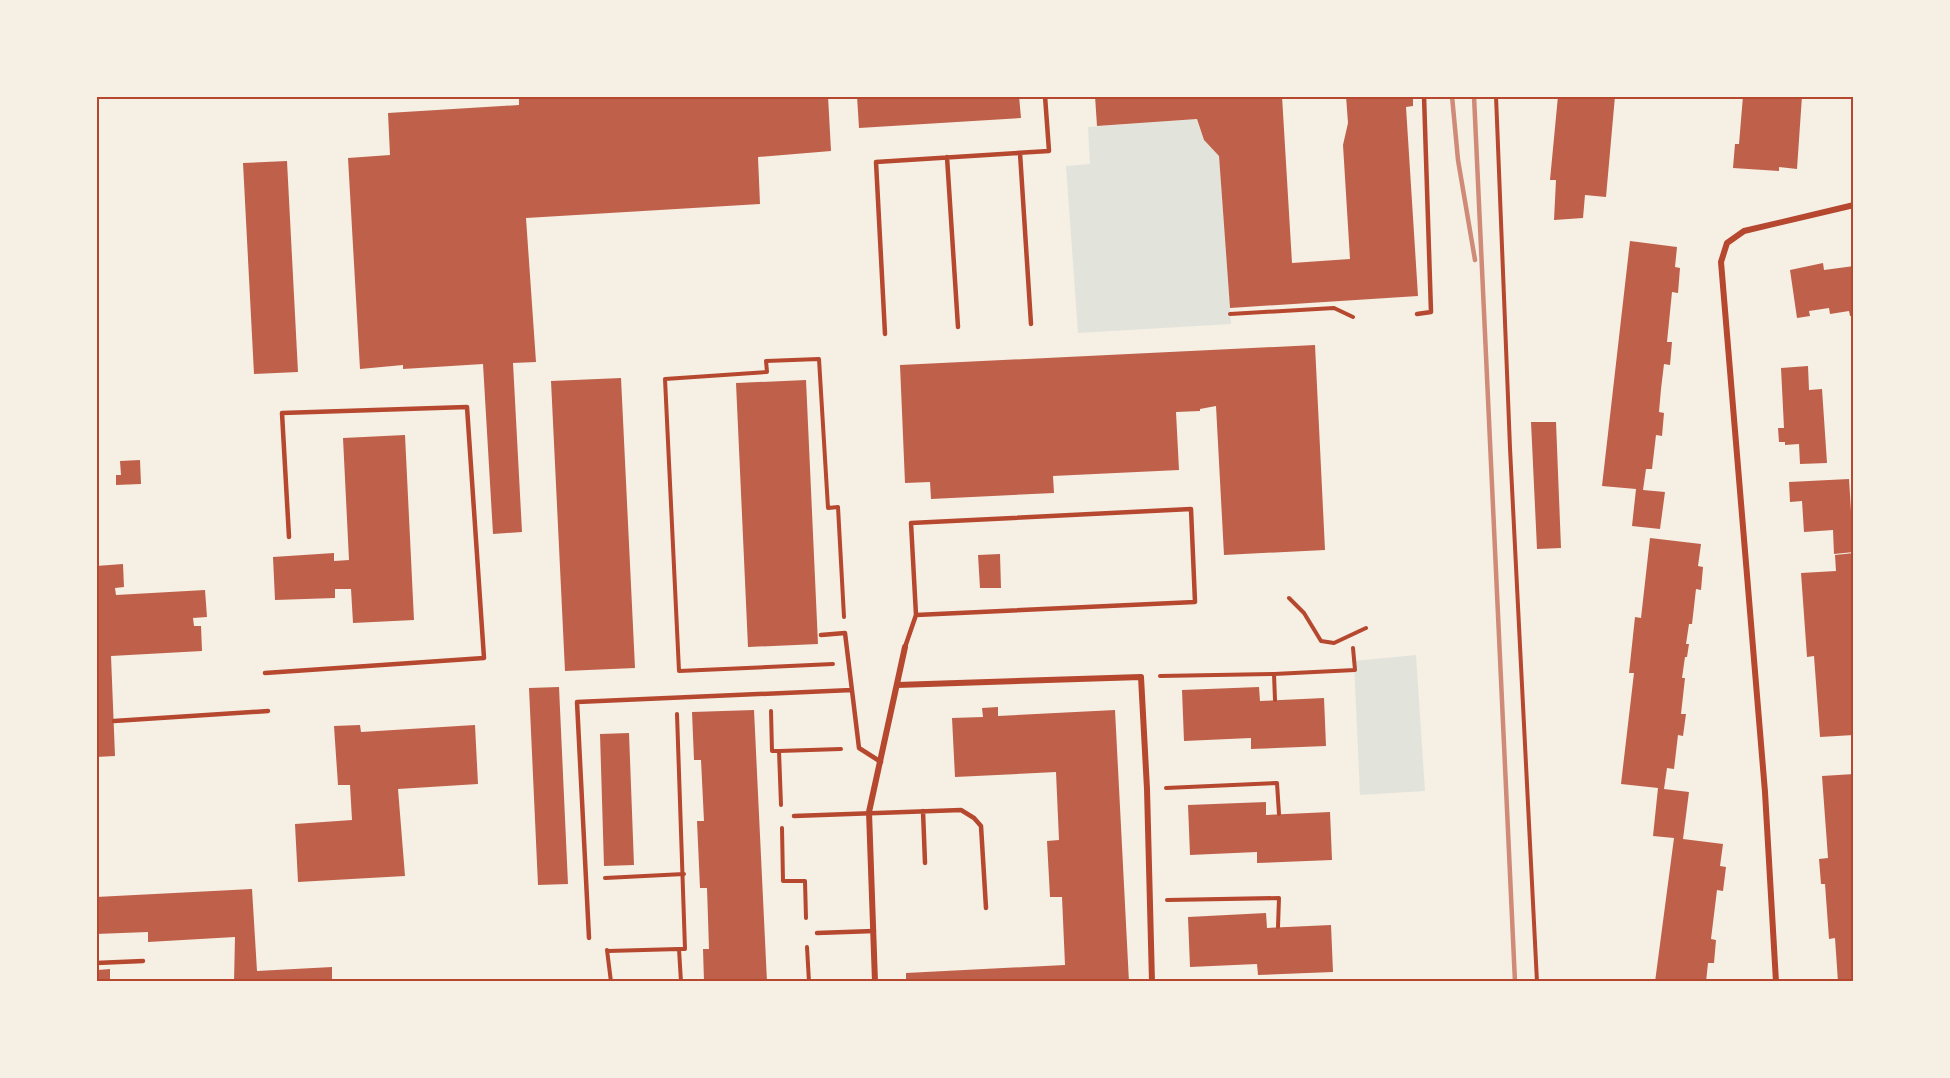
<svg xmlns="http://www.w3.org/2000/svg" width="1950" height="1078" viewBox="0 0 1950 1078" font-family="'Exo 2',sans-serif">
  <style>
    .green { fill: #e2e4dc }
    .building { fill: #bf614a }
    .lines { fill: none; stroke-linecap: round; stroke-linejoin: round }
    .path { stroke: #b5482f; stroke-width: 4 }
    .service { stroke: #b5482f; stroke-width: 4.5 }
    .minor { stroke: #b5482f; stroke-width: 6 }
    .rail { stroke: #cf8b77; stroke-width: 4.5 }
    .neatline { fill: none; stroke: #b5482f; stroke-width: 2 }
  </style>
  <rect width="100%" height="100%" fill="#f6efe4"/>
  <path class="green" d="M1197 119 1204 140 1219 156 1231 324 1078 333 1066 166 1090 164 1088 127Z
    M1416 655 1425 791 1360 795 1354 661Z"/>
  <path class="building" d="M519 96H828L831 151 758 157 760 204 526 218 536 362 513 363 522 532 493 534 483 364 403 369V365L360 369 348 158 390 155 388 113 519 105Z
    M857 96H1019L1021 118 859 128Z
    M1095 96H1282L1292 263 1350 259 1343 145 1348 123 1346 96H1413V106L1406 107 1418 296 1230 308 1219 156 1204 140 1197 119 1097 126Z
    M1558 96H1615L1606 197 1585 195 1583 218 1554 220 1556 180H1550Z
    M1743 96H1802L1797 169 1779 167V171L1733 168 1735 144H1739Z
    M287 161 298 372 254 374 243 163Z
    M1630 241 1677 247 1675 267 1680 268 1678 293 1672 292 1667 342H1672L1670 365 1664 364 1661 389 1659 412 1664 413 1662 436 1656 435 1652 469H1646L1643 490 1665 492 1660 529 1632 526 1636 489 1602 486Z
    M1823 263 1824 270 1854 266V316H1850L1849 311 1830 314 1829 308 1809 311 1810 316 1797 318 1790 270Z
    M1315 345 1325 550 1224 555 1216 406 1200 409V411L1176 412 1179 470 1053 476 1054 493 931 499 930 482 905 483 900 365Z
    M1808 366 1809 390 1822 389 1827 463 1800 464 1799 444 1785 445V442H1779L1778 428H1784L1781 368Z
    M621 378 635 668 565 671 551 381Z
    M806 380 818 644 748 647 736 383Z
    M1531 422H1556L1561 548 1537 549Z
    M405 435 414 620 353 623 351 589H335V598L275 600 273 557 334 553V561L349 560 343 438Z
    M140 460 141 484 116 485V475H121L120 461Z
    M1849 479 1852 527 1854 526V552L1834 554 1833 530 1804 532 1802 501 1790 502 1789 482Z
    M1650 538 1701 544 1698 566 1703 567 1701 590 1696 589 1692 624H1689L1686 644H1689L1687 657H1685L1682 678H1685L1681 714H1686L1683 736 1678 735 1674 769 1667 768 1664 789 1689 792 1683 839 1723 844 1720 866 1726 867 1723 891 1717 890 1711 939 1716 940 1714 963H1708L1706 982H1655L1674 838 1653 836 1658 788 1621 784 1634 673H1629L1635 617 1641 618Z
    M1854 553V735L1820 737 1814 656 1807 657 1801 573 1836 571 1835 555Z
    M1000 554 1001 588H980L978 555Z
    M123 564 124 587 115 588 116 595 205 590 207 617 193 618 194 626H201L202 651 111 656 115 756 96 757V566Z
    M559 687 568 884 538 885 529 688Z
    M1259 687 1260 701 1324 698 1326 746 1251 749V738L1184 741 1182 690Z
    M998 707V716L1115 710 1129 982H906V973L1065 965 1062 897H1050L1047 841 1059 840 1056 772 955 777 952 718 983 717 982 708Z
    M754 710 767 982H704L703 949H709L708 918 707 888H700L697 821H704L701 760H694L692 712Z
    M360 725 361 732 475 725 478 784 398 789 405 876 298 882 295 824 352 820 350 785H338L334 726Z
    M629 733 634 865 604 866 600 734Z
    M1854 774V982H1838L1835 938 1829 939 1825 884H1821L1819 859 1828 858 1822 776Z
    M1266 802V815L1330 812 1332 860 1257 863V852L1190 855 1188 805Z
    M252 889 257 971 332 967V982H234L235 937 148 942V932L96 934V897Z
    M1266 913 1267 928 1331 925 1333 972 1258 975 1257 964 1190 967 1188 917Z
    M110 969V982H99L98 970Z"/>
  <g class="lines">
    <path class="path" d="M1496 96 1510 448 1537 982
      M1230 314 1334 308 1353 317
      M1289 598 1304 613 1321 641 1334 643 1366 628
      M833 664 679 671 665 379 767 372 766 361 819 359 828 508 838 507 844 617
      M1274 674 1355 670 1353 648
      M1160 676 1274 674 1275 700
      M771 711 772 751H779L781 805
      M677 714 685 949H679L681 982
      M779 751 841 749
      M1166 788 1277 783 1279 814
      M782 828 783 881H805L806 918
      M605 878 684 874
      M1167 900 1279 898 1278 927
      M807 947 809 982
      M607 950 611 982
      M608 951 679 949"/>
    <path class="service" d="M1020 153 1031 324
      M947 157 958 327
      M1417 314 1431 312 1424 96
      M885 334 876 162 1049 151 1045 96
      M821 635 845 633 859 748 881 762
      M905 647 916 615 911 523 1191 509 1195 602 916 615
      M265 673 484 658 467 407 282 413 289 537
      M114 721 268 711
      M923 811 925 863
      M794 816 961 810 974 818 981 826 986 908
      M817 933 874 931
      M589 938 577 702 852 690
      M96 963 143 961"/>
    <path class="minor" d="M897 685 1141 677 1147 789 1152 982
      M875 982 869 812 905 647
      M1776 982 1765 792 1721 262 1727 243 1744 231 1854 205"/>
    <path class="rail" d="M1452 96 1458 160 1475 260
      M1474 96 1515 982"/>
  </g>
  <rect width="1950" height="1078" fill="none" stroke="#f6efe4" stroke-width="195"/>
  <rect x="98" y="98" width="1754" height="882" class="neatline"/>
</svg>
